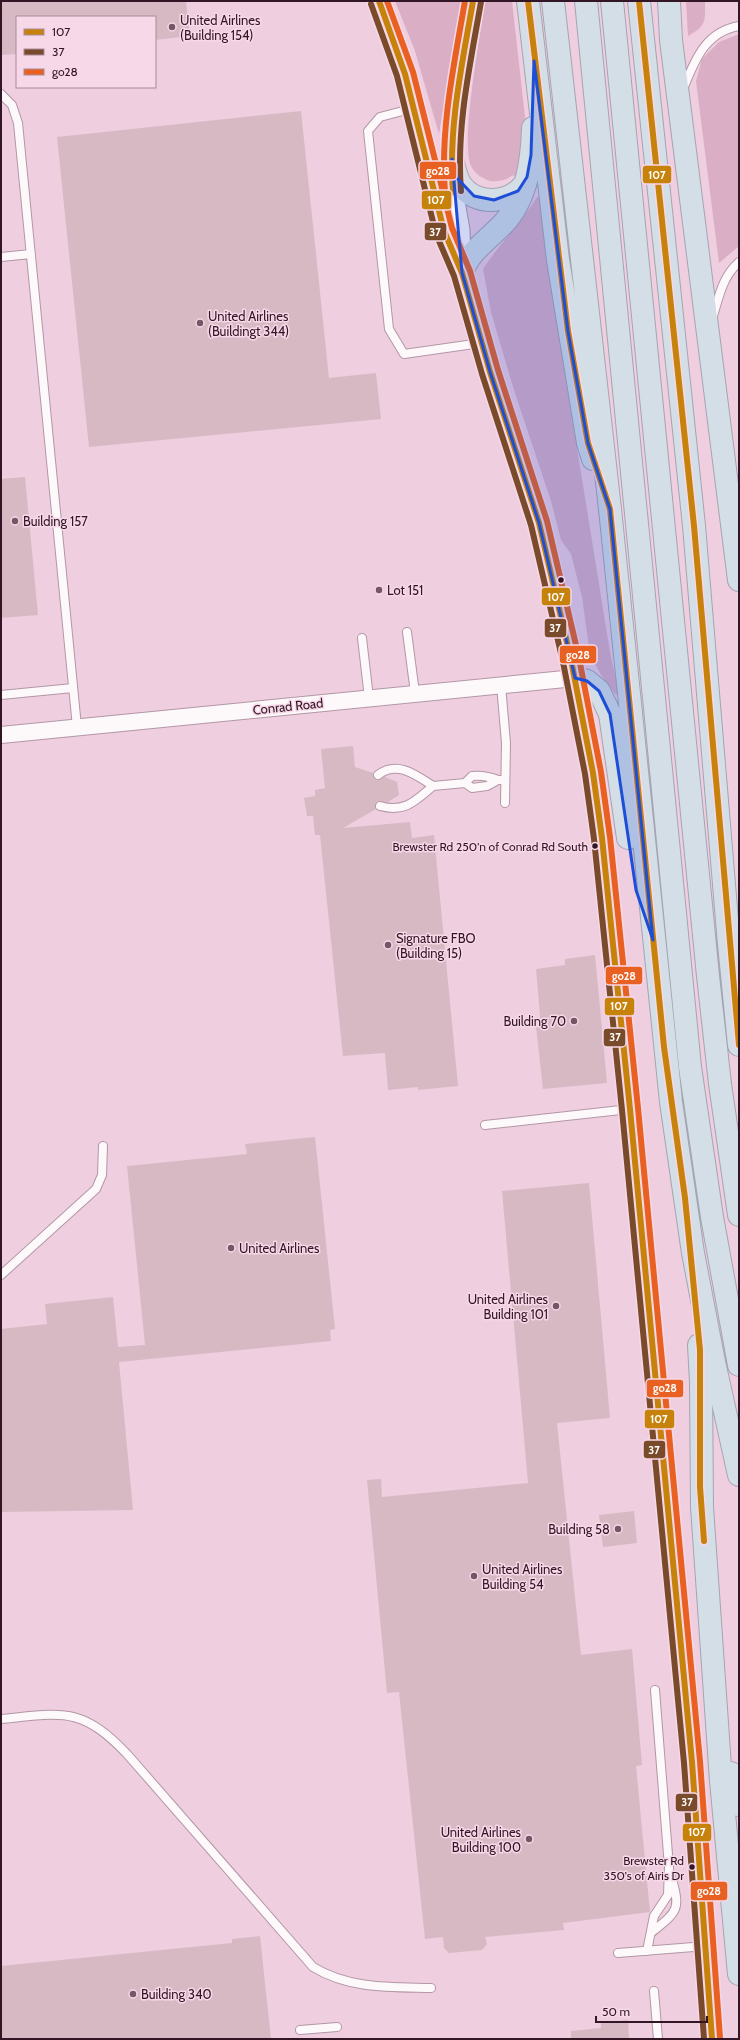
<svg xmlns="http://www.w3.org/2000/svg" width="740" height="2040" viewBox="0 0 740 2040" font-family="Cabin,sans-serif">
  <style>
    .green { fill: #daaec5 }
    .building { fill: #d7b9c4 }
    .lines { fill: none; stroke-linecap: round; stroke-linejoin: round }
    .service-casing { stroke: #b297a6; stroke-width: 10 }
    .minor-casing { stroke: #b297a6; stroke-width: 18 }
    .tertiary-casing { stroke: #b297a6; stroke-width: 21 }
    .motorway-casing { stroke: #a5a4b2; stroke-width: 24 }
    .service { stroke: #fdf8fa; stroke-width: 8 }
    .minor { stroke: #fdf8fa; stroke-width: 16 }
    .tertiary { stroke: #fdf8fa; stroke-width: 19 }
    .motorway { stroke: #d4dee6; stroke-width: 22 }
    .bus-1-casing { stroke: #f7d8e8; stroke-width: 9 }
    .bus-2-casing { stroke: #f7d8e8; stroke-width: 9 }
    .bus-3-casing { stroke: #f7d8e8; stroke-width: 9 }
    .bus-1 { stroke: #c6820a; stroke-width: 6 }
    .bus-2 { stroke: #7a4b2a; stroke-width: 6 }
    .bus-3 { stroke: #e86122; stroke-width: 6 }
    .marked { fill: #1d4ed8; fill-opacity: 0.2; stroke: #1d4ed8; stroke-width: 3; stroke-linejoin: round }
    .poi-dot { fill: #745667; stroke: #f7d8e8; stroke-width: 1.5 }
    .bus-dot { fill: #321626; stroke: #f7d8e8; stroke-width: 1.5 }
    .labels { text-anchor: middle; stroke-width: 3; stroke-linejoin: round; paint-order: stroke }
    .bus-label { font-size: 12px; fill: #321626; stroke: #f7d8e8; text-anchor: end }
    .poi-label { font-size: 13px; fill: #321626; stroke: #f7d8e8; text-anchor: start }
    .street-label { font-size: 13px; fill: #321626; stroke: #f7d8e8 }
    .line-badge { stroke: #f7d8e8; stroke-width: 1.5 }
    .badge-label { font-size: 11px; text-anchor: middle; font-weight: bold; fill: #fff }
  </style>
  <rect width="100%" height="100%" fill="#efcedf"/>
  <path class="green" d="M395 1H462L439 134 415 51Z
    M485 1H512L526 126 520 170 514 177 513 175C506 180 499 182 490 181 483 179 474 173 471 166 460 141 481 33 485 1Z
    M686 1H705C705 22 707 25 688 36Z
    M739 34V246L719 263 696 81 702 59 719 42Z
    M537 197 542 198 554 306 610 652 619 694 616 695 601 675 590 654 582 597 571 554 561 540 551 501 513 387 491 312 483 269C499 244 521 223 537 197Z"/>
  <path class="building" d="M1 1H186L190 36 155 40V17H17V54L1 55Z
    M301 111 329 378 376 373 381 419 89 447 57 137Z
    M25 477 38 615 1 618V479Z
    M353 746 355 767 373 773 376 780 385 777 397 782 399 795 388 802 378 801 375 805 376 809 343 828 410 822 412 838 434 835 458 1086 418 1090V1087L388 1090 385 1053 343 1056 320 835H315L313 816H307L304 798 315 796V790L325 788 321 749Z
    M595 955 607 1083 543 1089 536 1027H541L536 969 565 965V959Z
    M315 1137 335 1329 330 1330 331 1341 119 1362 133 1510 1 1512V1329L47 1324 45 1304 113 1297 118 1347 145 1345 127 1166 247 1154 245 1144Z
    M589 1183 610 1418 557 1423 581 1655 632 1649 642 1765 636 1766 650 1912 563 1923 564 1930 485 1937 487 1944 482 1950 449 1953 444 1948 443 1937 425 1939 399 1692 387 1693 367 1480 381 1479 382 1497 528 1483 502 1191Z
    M634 1511 637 1543 603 1547 599 1515Z
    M260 1936 271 2039H1V1966L232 1943V1939Z
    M628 2020 629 2039H571V2031L601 2028V2023Z"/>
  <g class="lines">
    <defs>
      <path id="service" d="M683 89C695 60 705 32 739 26
        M1 94 12 105 18 123 77 727
        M414 108 380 117 368 131 389 329 404 354 481 343
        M1 257 31 254
        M713 316C719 296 723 276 739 262
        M407 632 415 693
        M362 638 369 698
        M501 685 506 743 505 803
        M1 695 73 688
        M378 775C397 760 416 775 433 786 415 801 405 813 380 806
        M465 783 472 776C482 775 488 776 498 780
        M433 786 465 783 472 788 487 786 498 780H505
        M485 1125 630 1109
        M1 1275 96 1189 102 1175 103 1146
        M1 1719C63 1713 81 1706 127 1754L313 1967C349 1989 390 1987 431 1988
        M652 1932C678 1911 681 1910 671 1876
        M647 1951 654 1916 668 1895 669 1867 655 1690
        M618 1953 706 1946
        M654 1991 658 2039
        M300 2030 337 2027"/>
      <path id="minor" d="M1 735 575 678"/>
      <path id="tertiary" d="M379 1 405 74 444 231 462 273 490 372 539 523 571 660 593 773 602 838 630 1109 692 1762 712 2039
        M461 260 460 230 453 190V144L457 98 473 1"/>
      <path id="motorway" d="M528 1 558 260 588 443 593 459
        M553 1 610 509 671 1102 693 1253 714 1362 739 1475
        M586 1 690 1067 712 1217 739 1365
        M612 1 708 976 720 1084 739 1215
        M639 1 694 526 729 944 739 1045
        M669 1 671 40 739 580
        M452 159C454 168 456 177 461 185 476 206 508 204 524 185
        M462 273C468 252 489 239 503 224 527 199 532 161 533 128
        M575 678 587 681 599 691 610 714 628 838
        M699 1345 701 1382 702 1507 721 1781 739 1974
        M731 1773 739 1805"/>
    </defs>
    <use href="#service" class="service-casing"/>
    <use href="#minor" class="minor-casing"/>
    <use href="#tertiary" class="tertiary-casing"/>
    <use href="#motorway" class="motorway-casing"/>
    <use href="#service" class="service"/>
    <use href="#minor" class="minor"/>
    <use href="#tertiary" class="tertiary"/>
    <use href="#motorway" class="motorway"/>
    <defs>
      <path id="bus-1" d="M379 1 405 74 444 231 462 273 490 372 539 523 571 660 593 773 602 838 630 1109 692 1762 712 2039
        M528 1 568 331 588 443 610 509 664 1047 685 1198 700 1350V1487L704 1541
        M639 1 694 526 739 1045
        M453 192C448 127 462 65 473 1"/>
      <path id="bus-2" d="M371 4 397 76 436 234 454 276 482 374 531 525 563 662 585 774 594 839 622 1110 684 1763 704 2039
        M461 191C456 127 470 65 481 2"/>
      <path id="bus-3" d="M387 1 413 72 452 228 470 271 498 370 547 521 579 658 601 772 610 837 638 1108 700 1761 720 2038
        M445 193C440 128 454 65 465 1"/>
    </defs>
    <use href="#bus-1" class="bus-1-casing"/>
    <use href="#bus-2" class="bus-2-casing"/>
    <use href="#bus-3" class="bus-3-casing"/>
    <use href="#bus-1" class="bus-1"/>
    <use href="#bus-2" class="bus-2"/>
    <use href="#bus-3" class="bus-3"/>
  </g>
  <path class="marked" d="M534 61 568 331 588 443 610 509 653 940 636 890 610 714 599 691 587 681 575 678 539 523 490 372 462 273 452 159 458 179 474 196 494 200 518 191 527 177 531 155Z"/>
  <g class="poi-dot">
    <circle cx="172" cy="27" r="4"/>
    <circle cx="200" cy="323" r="4"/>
    <circle cx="15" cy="521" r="4"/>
    <circle cx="379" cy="590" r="4"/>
    <circle cx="388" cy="945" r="4"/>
    <circle cx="574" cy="1021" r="4"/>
    <circle cx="231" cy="1248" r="4"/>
    <circle cx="556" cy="1306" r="4"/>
    <circle cx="618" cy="1529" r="4"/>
    <circle cx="474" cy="1576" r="4"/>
    <circle cx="529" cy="1839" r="4"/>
    <circle cx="133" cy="1994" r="4"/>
  </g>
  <g class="bus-dot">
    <circle cx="561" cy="580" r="3.5"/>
    <circle cx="595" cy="846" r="3.5"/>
    <circle cx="692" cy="1867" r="3.5"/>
  </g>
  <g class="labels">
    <g class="bus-label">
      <text x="588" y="851">Brewster Rd 250'n of Conrad Rd South</text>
      <text x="684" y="1865">Brewster Rd<tspan x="684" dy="15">350's of Airis Dr</tspan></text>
    </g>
    <g class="poi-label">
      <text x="180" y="25">United Airlines<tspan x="180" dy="15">(Building 154)</tspan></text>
      <text x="208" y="321">United Airlines<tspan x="208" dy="15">(Buildingt 344)</tspan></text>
      <text x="23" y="526">Building 157</text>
      <text x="387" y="595">Lot 151</text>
      <text x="396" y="943">Signature FBO<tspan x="396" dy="15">(Building 15)</tspan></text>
      <text x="566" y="1026" text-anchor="end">Building 70</text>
      <text x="239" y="1253">United Airlines</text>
      <text x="548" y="1304" text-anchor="end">United Airlines<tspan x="548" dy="15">Building 101</tspan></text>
      <text x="610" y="1534" text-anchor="end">Building 58</text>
      <text x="482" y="1574">United Airlines<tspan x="482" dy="15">Building 54</tspan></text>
      <text x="521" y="1837" text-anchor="end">United Airlines<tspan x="521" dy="15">Building 100</tspan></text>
      <text x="141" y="1999">Building 340</text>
    </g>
    <g class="street-label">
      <text transform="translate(288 706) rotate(-6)" y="5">Conrad Road</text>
    </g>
  </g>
  <g class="line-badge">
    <rect x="419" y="161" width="38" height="19" rx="4" fill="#e86122"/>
    <rect x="642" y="165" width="30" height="19" rx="4" fill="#c6820a"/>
    <rect x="421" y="190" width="31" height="20" rx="4" fill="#c6820a"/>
    <rect x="424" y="222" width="23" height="19" rx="4" fill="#7a4b2a"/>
    <rect x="541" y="587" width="30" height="19" rx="4" fill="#c6820a"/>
    <rect x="544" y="618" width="23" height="20" rx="4" fill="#7a4b2a"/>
    <rect x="559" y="645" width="38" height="19" rx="4" fill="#e86122"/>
    <rect x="605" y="966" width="38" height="19" rx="4" fill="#e86122"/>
    <rect x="604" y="997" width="31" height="19" rx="4" fill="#c6820a"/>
    <rect x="603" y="1028" width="23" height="19" rx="4" fill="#7a4b2a"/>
    <rect x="646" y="1379" width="38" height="19" rx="4" fill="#e86122"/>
    <rect x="644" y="1409" width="31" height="20" rx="4" fill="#c6820a"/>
    <rect x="643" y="1440" width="23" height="19" rx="4" fill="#7a4b2a"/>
    <rect x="675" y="1793" width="23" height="19" rx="4" fill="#7a4b2a"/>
    <rect x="682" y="1823" width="30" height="19" rx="4" fill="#c6820a"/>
    <rect x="690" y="1881" width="38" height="20" rx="4" fill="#e86122"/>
  </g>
  <g class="badge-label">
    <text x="438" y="175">go28</text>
    <text x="657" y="179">107</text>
    <text x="436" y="204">107</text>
    <text x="435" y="236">37</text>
    <text x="556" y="601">107</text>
    <text x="555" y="632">37</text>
    <text x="578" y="659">go28</text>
    <text x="624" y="980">go28</text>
    <text x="619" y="1010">107</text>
    <text x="615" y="1041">37</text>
    <text x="665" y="1392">go28</text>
    <text x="659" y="1423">107</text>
    <text x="654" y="1454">37</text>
    <text x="687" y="1806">37</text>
    <text x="697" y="1836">107</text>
    <text x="709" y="1895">go28</text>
  </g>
  <rect width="740" height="2040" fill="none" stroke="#321626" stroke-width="4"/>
  <rect x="16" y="16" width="140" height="72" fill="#f7d8e8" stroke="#a88a9a"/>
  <rect x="24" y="29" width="20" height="6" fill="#c6820a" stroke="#a88a9a"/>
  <text x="52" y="36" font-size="12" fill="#321626">107</text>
  <rect x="24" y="49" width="20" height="6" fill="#7a4b2a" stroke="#a88a9a"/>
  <text x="52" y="56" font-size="12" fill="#321626">37</text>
  <rect x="24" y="69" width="20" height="6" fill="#e86122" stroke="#a88a9a"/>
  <text x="52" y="76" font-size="12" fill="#321626">go28</text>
  <path d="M596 2016v6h111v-6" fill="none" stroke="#321626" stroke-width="2"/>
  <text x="602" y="2016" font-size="12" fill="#321626" stroke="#f7d8e8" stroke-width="3" paint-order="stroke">50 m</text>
</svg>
